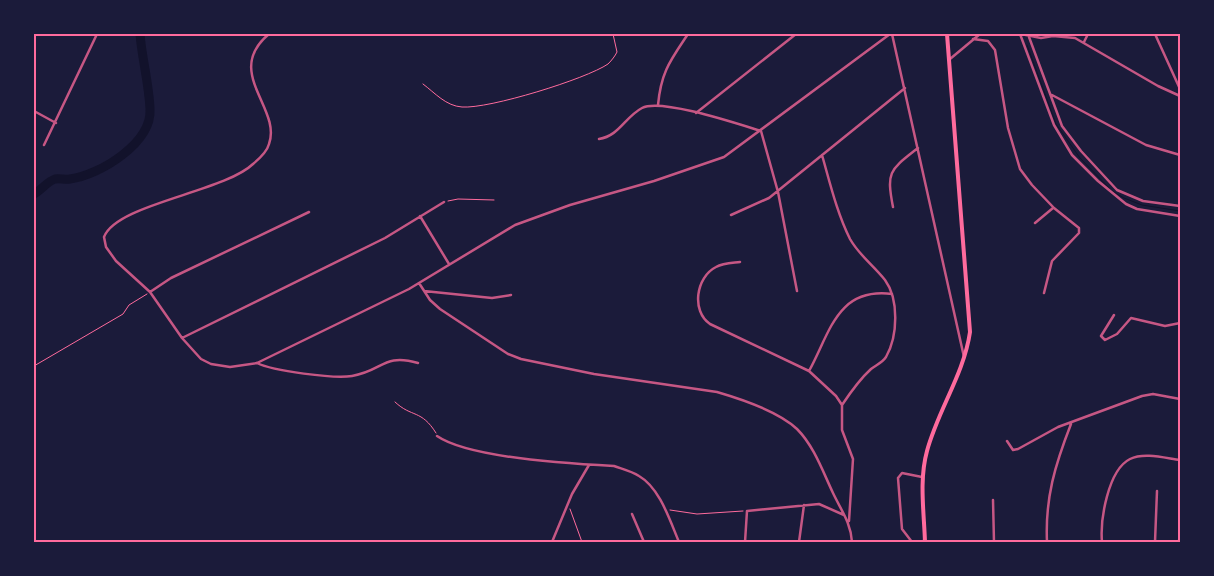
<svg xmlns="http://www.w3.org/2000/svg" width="1214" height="576" viewBox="0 0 1214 576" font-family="Signika,sans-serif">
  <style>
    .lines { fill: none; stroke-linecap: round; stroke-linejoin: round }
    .stream { stroke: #12122b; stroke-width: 1 }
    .river { stroke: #12122b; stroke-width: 9 }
    .path { stroke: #ff6b9d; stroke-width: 1 }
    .minor { stroke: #c65784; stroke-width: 2.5 }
    .secondary { stroke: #ff6b9d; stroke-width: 4 }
    .neatline { fill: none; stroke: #ff6b9d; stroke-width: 2 }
  </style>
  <rect width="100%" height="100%" fill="#1b1b3a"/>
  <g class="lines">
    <path class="stream" d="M1027 45 1056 124 1080 158 1112 191 1124 198 1142 205 1180 211"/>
    <path class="river" d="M34 194C40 191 48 181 55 179 60 178 65 180 70 179 100 175 152 143 150 109 149 84 142 59 140 34"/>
    <path class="path" d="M423 84C435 93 446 106 462 107 489 109 586 79 608 64 612 60 615 56 617 52L613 34
      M448 201 458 199 494 200
      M34 366 123 314 129 305 147 294
      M395 402C412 418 421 409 436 433
      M570 509 582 542
      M670 510 697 514 743 511"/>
    <path class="minor" d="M269 34C223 72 282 108 269 144 267 152 259 159 253 164 224 192 116 204 104 237L106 247 116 261 150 292 182 338 201 359 211 364 230 367 257 363 409 289 515 225 570 205 654 181 724 157 890 34
      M892 34 964 357
      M1020 34 1054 125 1072 155 1098 181 1126 204 1137 209 1180 216
      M1021 34 1041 38 1053 36 1075 38 1158 86 1180 96
      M1155 34 1180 89
      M1029 37 1062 126 1081 151 1117 190 1143 201 1180 206
      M973 39 988 41 995 50 1008 128 1020 169 1032 185 1054 208 1079 228V233L1052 261 1044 293
      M1084 42 1088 34
      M950 59 980 34
      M1052 95 1146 145 1180 155
      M658 105C661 72 670 61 688 34
      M34 111 56 123
      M696 113 796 34
      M599 139C619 136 625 117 642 108 661 98 738 124 761 131L778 192 797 291
      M44 145 97 34
      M822 155C830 183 837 213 850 239 859 255 873 265 885 280 899 299 898 336 886 357 882 363 876 365 871 369 860 379 850 393 842 405
      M893 207C886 171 890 170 918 148
      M731 215 769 198 905 88
      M420 216 449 264
      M1035 223 1053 208
      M740 262C732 263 723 263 716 267 696 277 691 311 710 324L809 371 836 396 842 405V430L853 459 849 521
      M419 283 430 300 440 309 508 354 521 359 594 374 717 392C741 399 779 412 797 429 814 446 823 472 833 493 841 510 851 523 852 542
      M424 291 492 298 511 295
      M150 292 171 278 309 212
      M1114 315 1101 336 1105 340 1117 334 1131 318 1165 326 1180 323
      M182 338 385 238 444 202
      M257 363C273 371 334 379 352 376 383 371 383 353 418 363
      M809 371C830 333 837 287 892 294
      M437 436C469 458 573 464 614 466 622 469 631 471 639 476 660 488 670 521 679 542
      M1007 441 1013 450 1018 449 1058 427 1142 396 1153 394 1180 399
      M993 500 994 542
      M632 514 644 542
      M552 542 572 494 589 465
      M745 542 747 511 819 504 844 515
      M799 542 804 505
      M912 542 902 529 898 478 902 473 922 477
      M916 542 924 541
      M1047 542C1045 498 1055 465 1071 424
      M1102 542C1100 520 1108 470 1130 459 1144 452 1165 458 1180 460
      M1155 542 1157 491
      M1166 542 1180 541"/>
    <path class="secondary" d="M925 542C924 512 919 480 927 451 938 410 964 374 970 332L947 34"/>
  </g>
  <rect width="1214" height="576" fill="none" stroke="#1b1b3a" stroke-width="70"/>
  <rect x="35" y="35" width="1144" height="506" class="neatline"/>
</svg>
